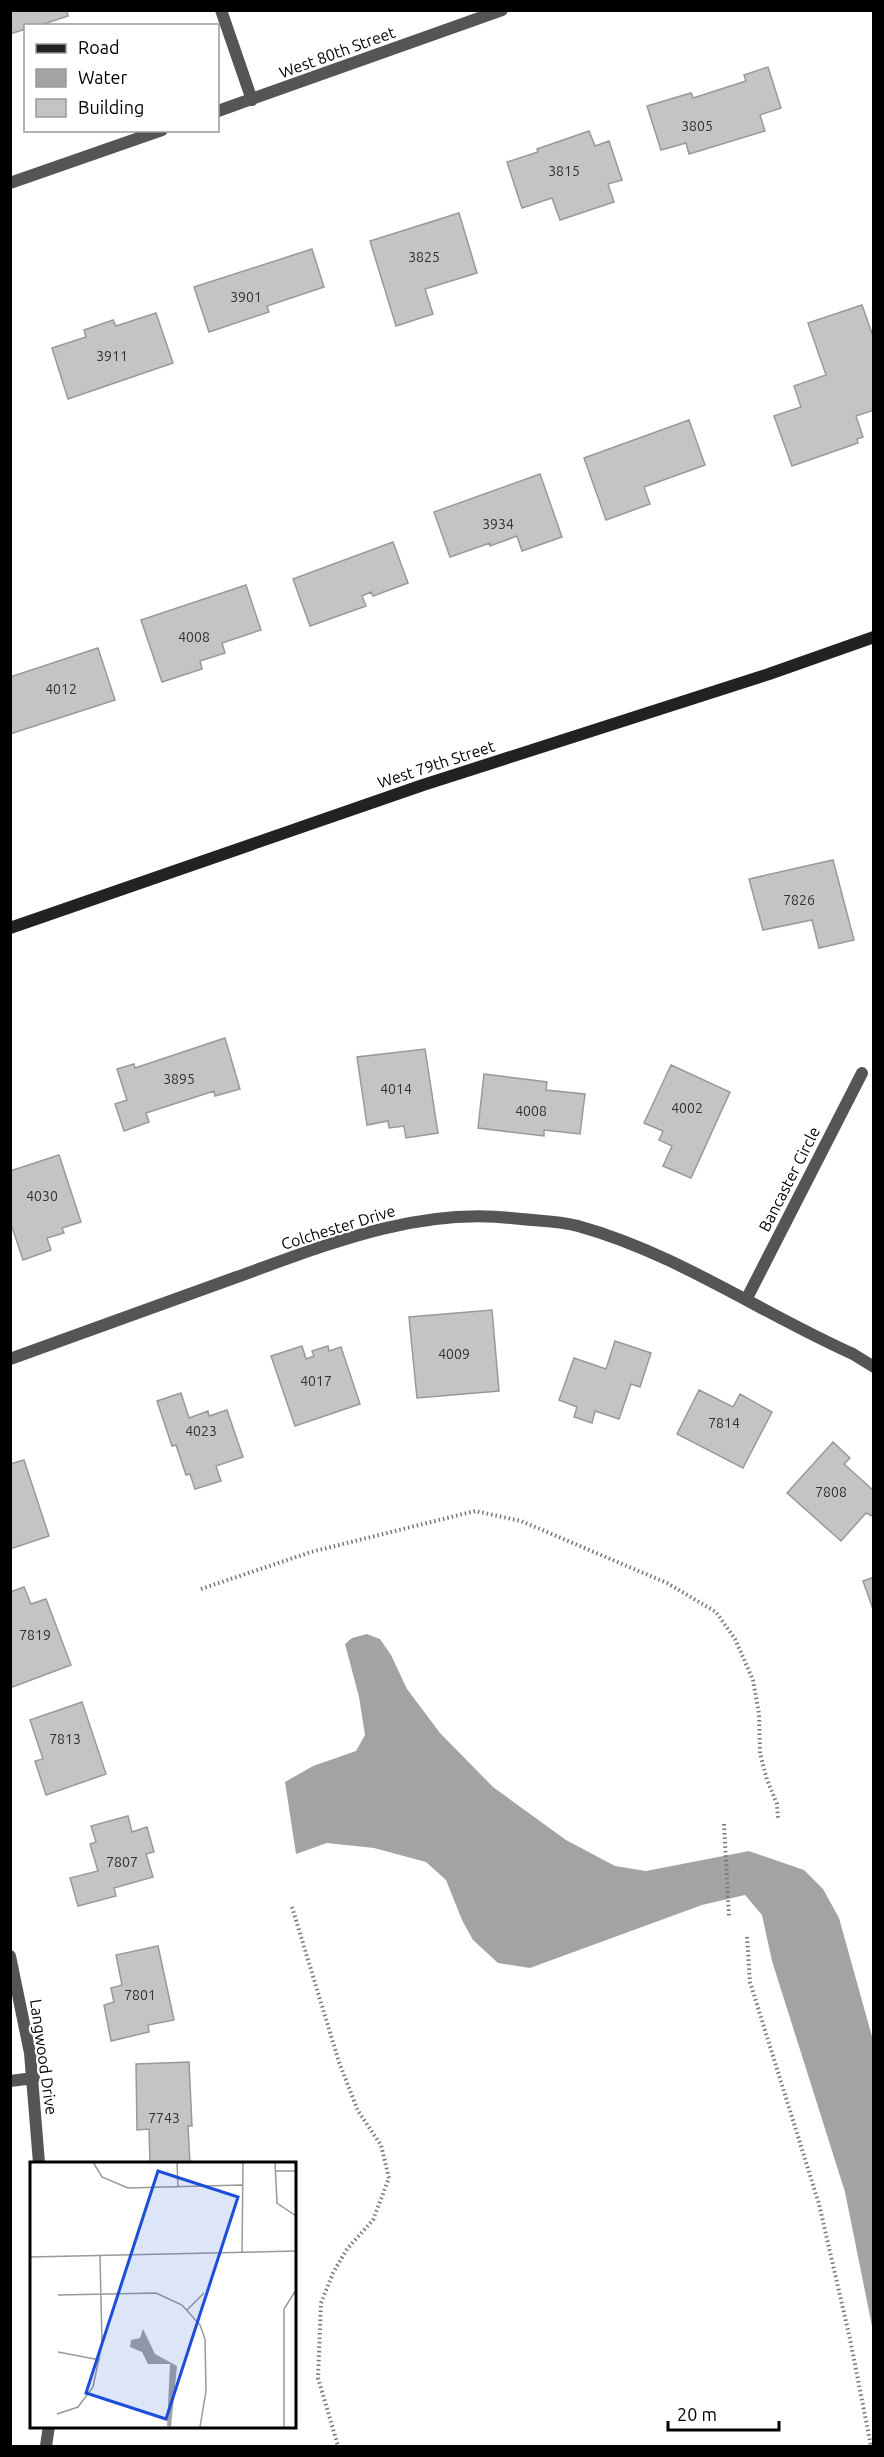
<svg xmlns="http://www.w3.org/2000/svg" width="884" height="2457" viewBox="0 0 884 2457" font-family="Ubuntu,sans-serif">
  <style>
    .water { fill: #a3a3a3 }
    .building { fill: #c4c4c4; stroke: #999; stroke-width: 1.5 }
    .lines { fill: none; stroke-linecap: round; stroke-linejoin: round }
    .path { stroke: #777; stroke-width: 4; stroke-dasharray: 1.5 3; stroke-linecap: butt }
    .street { stroke: #555; stroke-width: 12 }
    .secondary { stroke: #222; stroke-width: 12 }
    .labels { text-anchor: middle; stroke-width: 4.5; stroke-linejoin: round; paint-order: stroke }
    .number-label { font-size: 14px; fill: #313131 }
    .street-label { font-size: 16px; fill: #000; stroke: #fff }
    .inset-road { fill: none; stroke: #999; stroke-width: 1.5 }
    .view { fill: #1d4ed8; fill-opacity: 0.15; stroke: #1d4ed8; stroke-width: 3 }
    .inset-edge { fill: none; stroke: #000; stroke-width: 3 }
  </style>
  <rect width="100%" height="100%" fill="#fff"/>
  <path class="water" d="M367 1634 380 1639 391 1655 407 1689 440 1733 493 1787 566 1840 615 1866 646 1871 749 1851 804 1870 823 1889 839 1918 873 2040V2331L845 2192 772 1961 762 1915 745 1895 702 1905 530 1968 498 1963 473 1940 462 1920 446 1880 426 1862 374 1848 327 1843 296 1854 285 1782 313 1766 356 1751 365 1735 359 1697 345 1644 352 1638Z"/>
  <path class="building" d="M10 10H67L68 16 38 26H26V29L10 34Z
    M768 67 781 108 760 115 765 131 689 154 686 143 661 150 647 106 691 93 693 98 746 81 744 75Z
    M589 131 595 146 609 141 622 180 608 184 614 202 560 220 552 198 522 208 507 162 538 152 537 149Z
    M459 213 477 273 425 289 433 314 396 326 370 241Z
    M312 249 324 287 267 306 269 312 209 332 194 287Z
    M862 305 874 339V410L856 416 863 437 857 439 858 443 792 466 774 416 801 407 794 386 826 375 808 323Z
    M156 313 173 363 68 399 52 348 86 337 84 330 113 320 116 326Z
    M689 420 705 465 644 487 650 504 606 520 584 458Z
    M540 474 562 537 522 551 517 536 490 546V543L450 557 434 512Z
    M393 542 408 583 373 596 371 592 362 596 366 606 310 626 293 579Z
    M246 585 261 630 222 643 225 653 200 661 202 669 162 682 141 620Z
    M98 648 115 700 10 734V677Z
    M833 860 854 940 819 948 812 920 763 930 749 879Z
    M225 1038 240 1089 215 1096 214 1091 146 1113 149 1122 124 1131 115 1104 127 1100 117 1069 134 1064 135 1068Z
    M425 1049 438 1133 406 1138 404 1126 389 1128 388 1121 367 1125 357 1057Z
    M671 1065 730 1092 691 1178 663 1166 672 1146 659 1140 663 1131 644 1123Z
    M484 1074 547 1082 546 1090 585 1094 580 1134 544 1130V1136L478 1128Z
    M59 1155 81 1222 62 1228 64 1233 47 1238 51 1250 23 1260 10 1221V1171Z
    M492 1310 499 1391 417 1398 409 1317Z
    M615 1341 651 1353 640 1387 631 1384 619 1419 595 1411 592 1423 574 1417 577 1407 559 1400 574 1358 606 1369Z
    M302 1346 306 1359 314 1356 312 1351 328 1346 329 1351 341 1347 360 1404 295 1426 271 1356Z
    M699 1390 733 1407 740 1394 772 1412 743 1468 677 1434Z
    M181 1393 189 1418 208 1411 209 1416 227 1410 243 1457 216 1466 221 1481 195 1489 190 1474 186 1475 176 1445 172 1446 157 1401Z
    M833 1442 850 1458 844 1464 874 1491V1517L866 1513 841 1541 787 1493Z
    M24 1460 49 1536 10 1549V1464Z
    M874 1577V1612L863 1581Z
    M24 1587 31 1604 46 1599 71 1665 10 1688V1592Z
    M82 1702 106 1774 46 1795 35 1761 43 1759 30 1720Z
    M128 1816 132 1832 147 1827 154 1852 146 1854 153 1877 114 1888 116 1896 78 1906 70 1878 98 1871 90 1844 96 1842 91 1826Z
    M158 1946 174 2020 148 2025 149 2032 111 2041 104 2005 114 2002 111 1988 122 1985 116 1955Z
    M189 2062 192 2126H188L190 2163H150L149 2129 137 2130 136 2064Z"/>
  <g class="lines">
    <path class="path" d="M201 1589 311 1552 475 1511 521 1521 667 1583 716 1612 735 1639 753 1680 759 1714 760 1753 767 1780 777 1804 778 1819
      M724 1824 729 1917
      M292 1907 339 2062 358 2111 381 2145 389 2178 373 2220 347 2249 333 2273 321 2303 318 2378 338 2446
      M747 1937 750 1982 819 2204 850 2339 871 2446"/>
    <path class="street" d="M221 10 252 100
      M218 111 502 10
      M10 183 162 130
      M746 1300 862 1073
      M10 1359C81 1334 152 1308 223 1282 316 1249 411 1207 511 1218 534 1221 556 1220 578 1226 676 1253 761 1313 853 1354L874 1367
      M10 1956 30 2053 39 2163
      M10 2081 34 2078
      M46 2446 49 2426"/>
    <path class="secondary" d="M10 928 423 785 769 674 874 637"/>
  </g>
  <g class="labels">
    <g class="number-label">
      <text x="697" y="131">3805</text>
      <text x="564" y="176">3815</text>
      <text x="424" y="262">3825</text>
      <text x="246" y="302">3901</text>
      <text x="112" y="361">3911</text>
      <text x="498" y="529">3934</text>
      <text x="194" y="642">4008</text>
      <text x="61" y="694">4012</text>
      <text x="799" y="905">7826</text>
      <text x="179" y="1084">3895</text>
      <text x="396" y="1094">4014</text>
      <text x="687" y="1113">4002</text>
      <text x="531" y="1116">4008</text>
      <text x="42" y="1201">4030</text>
      <text x="454" y="1359">4009</text>
      <text x="316" y="1386">4017</text>
      <text x="724" y="1428">7814</text>
      <text x="201" y="1436">4023</text>
      <text x="831" y="1497">7808</text>
      <text x="35" y="1640">7819</text>
      <text x="65" y="1744">7813</text>
      <text x="122" y="1867">7807</text>
      <text x="140" y="2000">7801</text>
      <text x="164" y="2123">7743</text>
    </g>
    <g class="street-label">
      <text transform="translate(337 52) rotate(-20)" y="6">West 80th Street</text>
      <text transform="translate(436 764) rotate(-18)" y="6">West 79th Street</text>
      <text transform="translate(789 1179) rotate(-63)" y="6">Bancaster Circle</text>
      <text transform="translate(338 1227) rotate(-17)" y="6">Colchester Drive</text>
      <text transform="translate(44 2057) rotate(82)" y="6">Langwood Drive</text>
    </g>
  </g>
  <g transform="translate(30 2162)">
    <rect width="266" height="266" fill="#fff"/>
    <path d="M113 167 125 192 147 204 141 265 137 264 140 202H118L112 190 100 185 101 178 110 176Z" fill="#a3a3a3"/>
    <path class="inset-road" d="M63 0 72 15 98 26 212 23M147 0 148 25M245 0 247 41 266 54M245 9H266M212 91 213 0M0 95V0M0 95 266 89M28 133 126 131 152 143 170 163 175 177 176 229 170 265M157 148 174 131M28 190 70 198M27 252 48 245 63 225 72 182 70 94M254 265V147L266 128"/>
    <path class="view" d="M128 9 208 35 136 257 56 231Z"/>
    <rect width="266" height="266" class="inset-edge"/>
  </g>
  <rect width="884" height="2457" fill="none" stroke="#000000" stroke-width="24"/>
  <rect x="24" y="24" width="195" height="108" fill="#ffffff" stroke="#999999" stroke-width="1.5"/>
  <rect x="36" y="44" width="30" height="9" fill="#222222" stroke="#999999" stroke-width="1.5"/>
  <text x="78" y="54" font-size="18" fill="#000000">Road</text>
  <rect x="36" y="69" width="30" height="18" fill="#a3a3a3" stroke="#999999" stroke-width="1.5"/>
  <text x="78" y="84" font-size="18" fill="#000000">Water</text>
  <rect x="36" y="99" width="30" height="18" fill="#c4c4c4" stroke="#999999" stroke-width="1.5"/>
  <text x="78" y="114" font-size="18" fill="#000000">Building</text>
  <path d="M668 2421v9h111v-9" fill="none" stroke="#000000" stroke-width="3"/>
  <text x="677" y="2421" font-size="18" fill="#000000" stroke="#ffffff" stroke-width="4.5" paint-order="stroke">20 m</text>
</svg>
